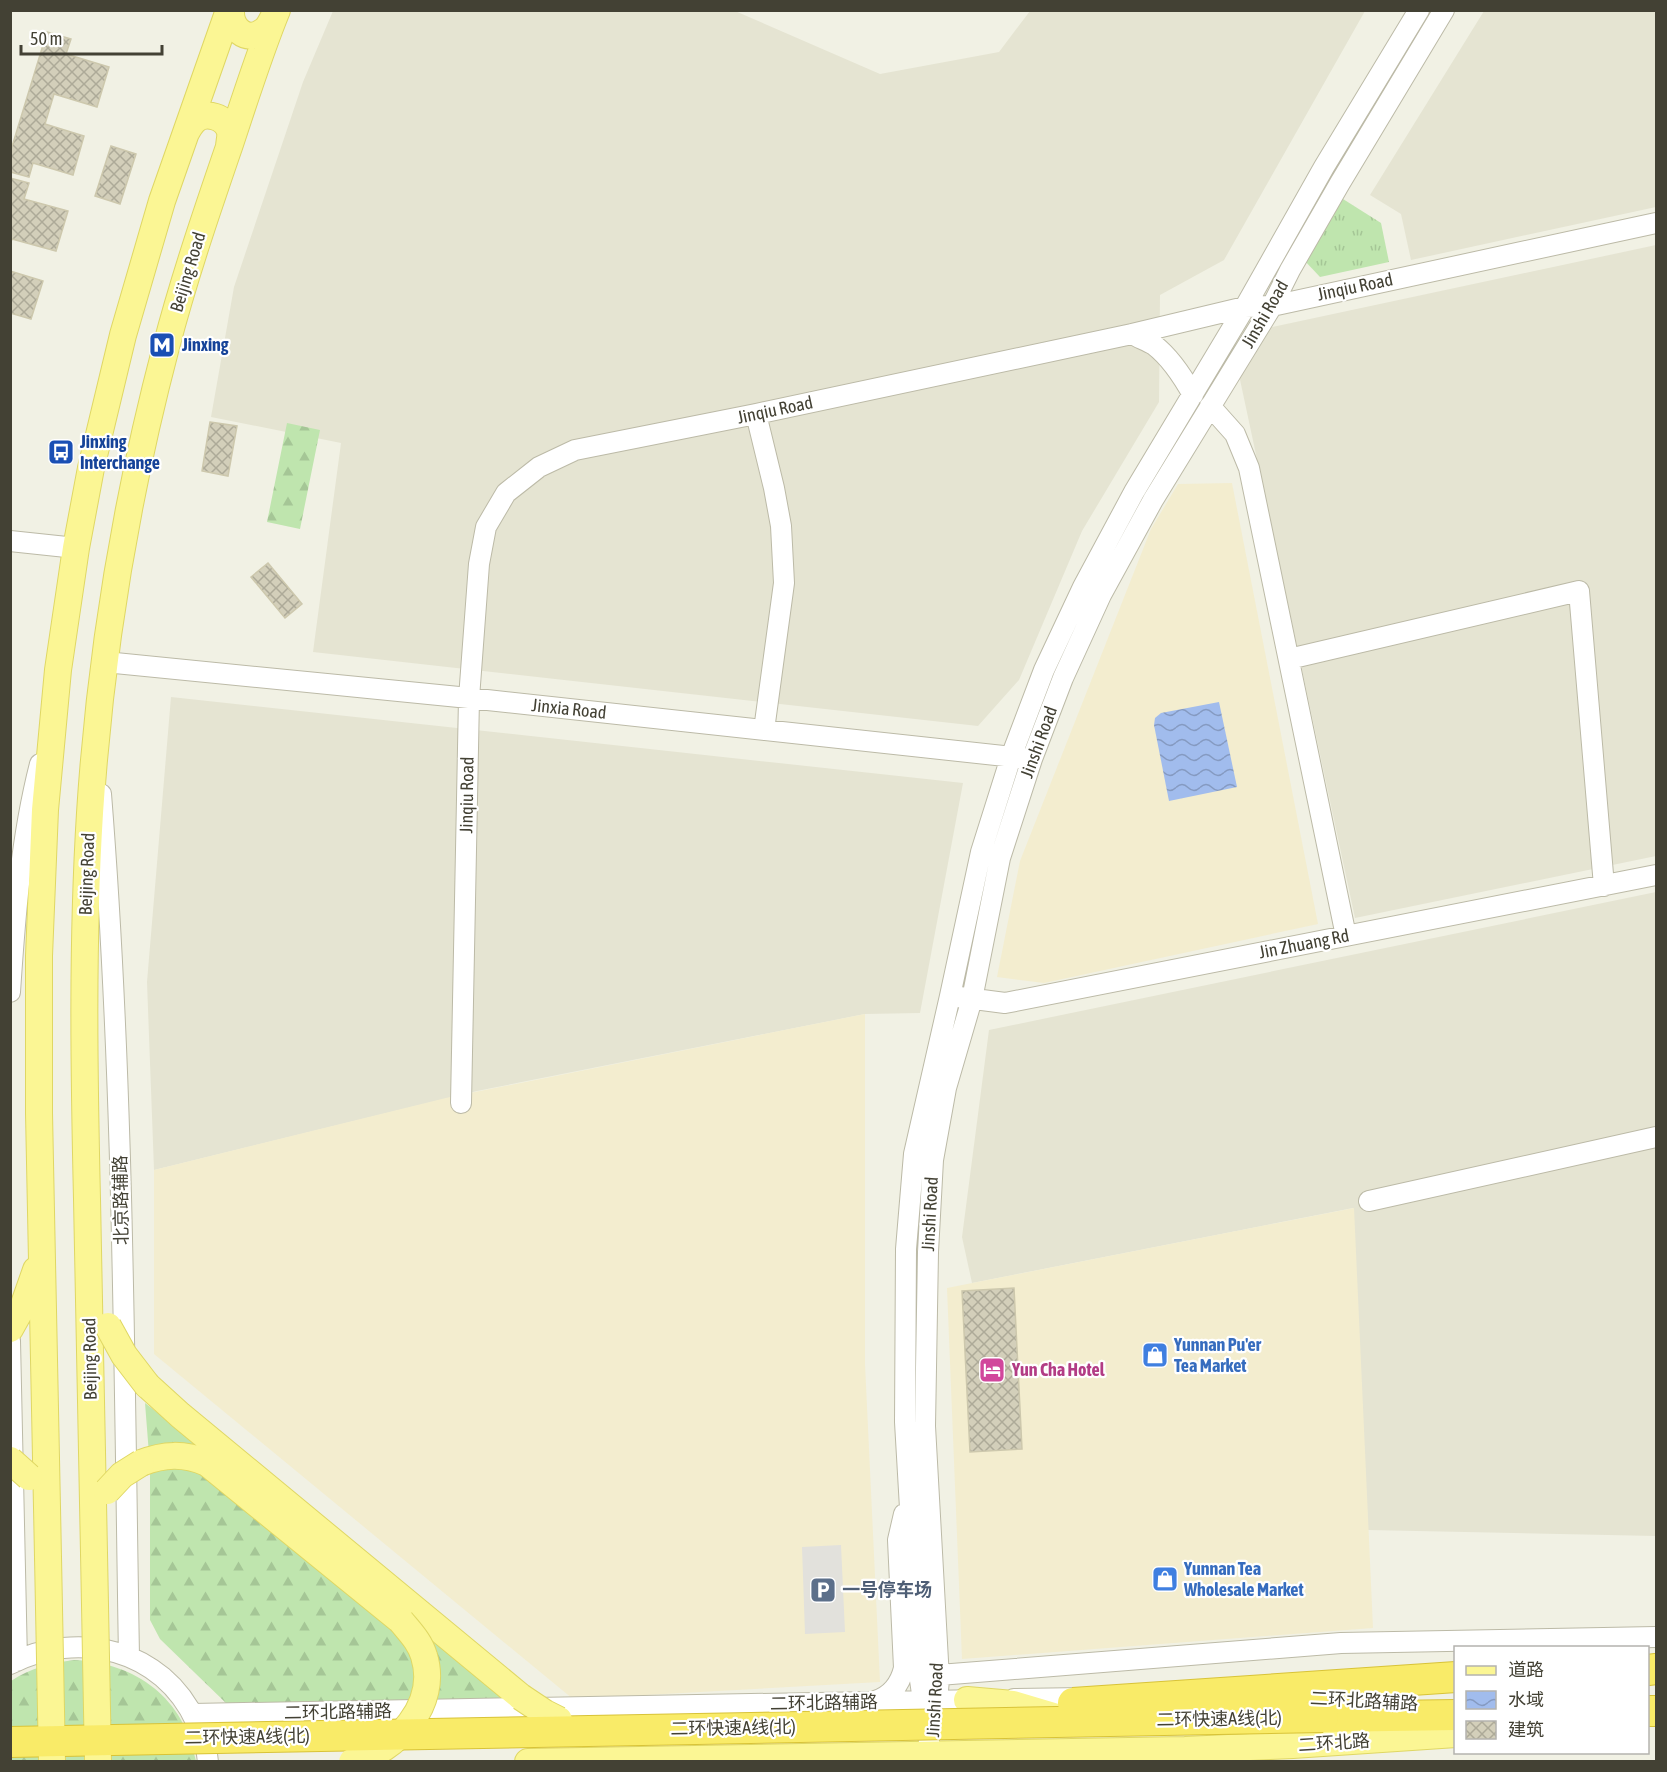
<svg xmlns="http://www.w3.org/2000/svg" width="1667" height="1772" viewBox="0 0 1667 1772" font-family="'Asap Condensed','Noto Sans SC',sans-serif">
  <style>
    .residential { fill: #e5e4d2 }
    .commercial { fill: #f3edcf }
    .grass { fill: url(#grass-tufts) }
    .forest { fill: url(#forest-firs) }
    .parking { fill: #e2e1dc }
    .water { fill: url(#water-waves) }
    .building { fill: url(#building-cross-hatch); stroke: #cdc8ad; stroke-width: 1.5 }
    .lines { fill: none; stroke-linecap: round; stroke-linejoin: round }
    .minor-casing { stroke: #bcbaa7; stroke-width: 22 }
    .major-casing { stroke: #dfd764; stroke-width: 28 }
    .highway-casing { stroke: #d8c338; stroke-width: 32 }
    .minor { stroke: #fff; stroke-width: 20 }
    .major { stroke: #fbf694; stroke-width: 26 }
    .highway { stroke: #f9eb68; stroke-width: 30 }
    .major-bridge-casing { stroke: #dfd764; stroke-width: 28; stroke-linecap: butt }
    .highway-bridge-casing { stroke: #d8c338; stroke-width: 32; stroke-linecap: butt }
    .major-bridge { stroke: #fbf694; stroke-width: 26 }
    .highway-bridge { stroke: #f9eb68; stroke-width: 30 }
    .labels { text-anchor: middle; stroke-width: 4.5; stroke-linejoin: round; paint-order: stroke }
    .street-label { font-size: 18px; fill: #434134; stroke: #fff }
    .transit-label { font-size: 18px; font-weight: bold; fill: #164399; stroke: #fff; text-anchor: start }
    .shop-label { font-size: 18px; font-weight: bold; fill: #366cbe; stroke: #fff; text-anchor: start }
    .hotel-label { font-size: 18px; font-weight: bold; fill: #b23c85; stroke: #fff; text-anchor: start }
    .service-label { font-size: 18px; font-weight: bold; fill: #4e5e75; stroke: #fff; text-anchor: start }
  </style>
  <defs>
    <pattern id="grass-tufts" width="24" height="20" patternUnits="userSpaceOnUse" patternTransform="scale(1.5)"><rect width="24" height="20" fill="#bfe5ae"/><path d="M3 7l-1-3M5 7V3M7 7l1-3M15 17l-1-3M17 17v-4M19 17l1-3" fill="none" stroke="#a5c696"/></pattern>
    <pattern id="forest-firs" width="22" height="20" patternUnits="userSpaceOnUse" patternTransform="scale(1.5)"><rect width="22" height="20" fill="#bfe5ae"/><path d="M5 1l3.5 6h-7zM16 11l3.5 6h-7z" fill="#a5c696"/></pattern>
    <pattern id="water-waves" width="16" height="10" patternUnits="userSpaceOnUse" patternTransform="scale(1.5)"><rect width="16" height="10" fill="#a1bced"/><path d="M0 5q4-4 8 0t8 0" fill="none" stroke="#859ac1"/></pattern>
    <pattern id="building-cross-hatch" width="8" height="8" patternUnits="userSpaceOnUse" patternTransform="scale(1.5)"><rect width="8" height="8" fill="#d3cfba"/><path d="M0 0l8 8M0 8l8-8" fill="none" stroke="#adaa98"/></pattern>
  </defs>
  <rect width="100%" height="100%" fill="#f1f1e4"/>
  <path class="residential" d="M333 11H735L880 74 999 52 1030 11H1365L1224 260 1160 295 1159 402 1082 531 1019 680 978 726 313 652 341 443 211 417 234 287 303 82Z
    M1484 11H1656V207L1411 260 1401 214 1370 195Z
    M1656 245V856L1355 918 1239 375 1268 328Z
    M171 697 963 783 920 1013 865 1014 477 1091 154 1170 147 982Z
    M1656 892V1536L1368 1530 1353 1208 972 1283 962 1237 989 1030Z"/>
  <path class="commercial" d="M1232 483 1318 924 1044 983 997 977 1020 861 1151 529 1178 484Z
    M865 1014V1364L880 1682 573 1699 154 1354V1170L450 1097Z
    M1354 1208 1373 1628 962 1659 947 1288Z"/>
  <path class="grass" d="M1343 199 1381 223 1389 262 1320 277 1304 260Z"/>
  <path class="forest" d="M287 423 320 430 300 529 267 522Z
    M145 1403 194 1441 213 1474 434 1636 506 1701 228 1705 160 1639 150 1620V1467Z
    M74 1660C137 1663 184 1698 196 1761L11 1762V1681C30 1668 51 1663 74 1660Z"/>
  <path class="parking" d="M841 1545 845 1632 805 1634 802 1547Z"/>
  <path class="water" d="M1219 702 1237 787 1169 801 1154 725 1155 718 1161 713Z"/>
  <path class="building" d="M47 32 71 39 66 54 109 67 97 107 54 94 45 124 84 136 73 175 33 163 29 177 10 172V153Z
    M111 146 136 154 120 204 95 196Z
    M10 178 29 183 24 199 68 211 56 251 12 239 10 245Z
    M10 271 43 281 31 319 10 313Z
    M210 422 237 426 228 476 202 471Z
    M268 563 302 604 285 618 251 577Z
    M1014 1288 1022 1449 970 1452 962 1291Z"/>
  <g class="lines">
    <defs>
      <path id="minor" d="M1132 334C1139 338 1147 341 1154 345 1171 358 1183 377 1193 395
        M1210 406 1235 434 1249 468 1346 936
        M756 414 774 488 781 526 784 583 764 730
        M10 541 76 548
        M1289 659 1579 591 1604 886
        M105 662 469 698 1023 758
        M101 794C124 1081 124 1369 129 1657
        M10 992C15 916 21 838 40 764
        M959 997 1005 1003 1656 875
        M461 1103 469 698 479 564 486 527 506 493 539 467 575 450 756 414 1132 334 1245 307 1272 306 1656 223
        M1369 1201 1656 1137
        M10 1341 17 1661
        M10 1664C78 1629 163 1649 196 1722 202 1735 207 1747 208 1762
        M939 1675 1341 1643 1656 1637
        M1320 1698 1407 1703
        M1014 1699 1084 1698
        M875 1701C891 1696 900 1685 904 1668L898 1540 904 1514
        M192 1714 982 1700
        M935 1725 939 1679 925 1426 928 1252 933 1160 946 1088 972 999 1000 858 1032 759 1063 678 1101 595 1153 500 1272 306 1290 270 1340 183 1444 10
        M932 1762 920 1680 905 1422 906 1249 914 1154 950 996 981 852 1011 757 1044 670 1083 587 1134 492 1245 307 1324 167 1419 10"/>
      <path id="major" d="M231 10C230 28 246 43 262 32 268 29 271 22 274 16
        M186 133C188 129 191 124 194 121 205 110 227 117 230 132 231 137 229 142 229 147
        M10 1329 24 1304 36 1270
        M147 1385 180 1415 521 1697
        M141 1463C164 1454 184 1453 207 1463L401 1621
        M94 1553C92 1435 89 1317 87 1199 84 1070 82 942 90 813 100 656 126 499 166 347 184 278 207 211 230 144 245 99 259 54 277 10
        M48 1557 39 1113V956L45 810 58 670 76 548 91 468 123 335 162 201 229 10
        M967 1700 1013 1704 1060 1718
        M528 1762 1185 1750 1293 1745 1456 1734"/>
      <path id="highway" d="M1648 1670 1656 1669
        M1648 1711H1656
        M1323 1717 1456 1715"/>
    </defs>
    <use href="#minor" class="minor-casing"/>
    <use href="#major" class="major-casing"/>
    <use href="#highway" class="highway-casing"/>
    <use href="#minor" class="minor"/>
    <use href="#major" class="major"/>
    <use href="#highway" class="highway"/>
    <defs>
      <path id="major-bridge" d="M108 1326 124 1355 147 1385
        M10 1460 29 1477
        M107 1491 122 1475 141 1463
        M94 1553 98 1762
        M48 1557 52 1762
        M521 1697 545 1713 559 1720
        M352 1762C397 1751 439 1704 424 1656 420 1642 410 1632 401 1621"/>
      <path id="highway-bridge" d="M1073 1703 1456 1677
        M10 1742 1323 1717"/>
    </defs>
    <use href="#major-bridge" class="major-bridge-casing"/>
    <use href="#highway-bridge" class="highway-bridge-casing"/>
    <use href="#major-bridge" class="major-bridge"/>
    <use href="#highway-bridge" class="highway-bridge"/>
  </g>
  <defs>
    <symbol id="metro-square" viewBox="-11 -11 22 22"><rect x="-9" y="-9" width="18" height="18" rx="4" fill="#1a4fb4" stroke="#fff"/><path d="M-5.5 5V-5H-3L0 0L3-5H5.5V5H3V-.5L0 4L-3-.5V5Z" fill="#fff"/></symbol>
    <symbol id="bus-square" viewBox="-11 -11 22 22"><rect x="-9" y="-9" width="18" height="18" rx="4" fill="#1a4fb4" stroke="#fff"/><path d="M-5-6H5V4H4V6H2V4H-2V6H-4V4H-5ZM-3.5-4V0h7V-4ZM-3.5 1.2v1.5H-2V1.2ZM2 1.2v1.5H3.5V1.2Z" fill="#fff"/></symbol>
    <symbol id="shop-square" viewBox="-11 -11 22 22"><rect x="-9" y="-9" width="18" height="18" rx="4" fill="#3f7fe0" stroke="#fff"/><path d="M-5-2.5h2.3a2.7 3.5 0 0 1 5.4 0H5L5.5 6h-11ZM-1.5-2.5h3a1.5 2.3 0 0 0-3 0Z" fill="#fff"/></symbol>
    <symbol id="hotel-square" viewBox="-11 -11 22 22"><rect x="-9" y="-9" width="18" height="18" rx="4" fill="#d1479c" stroke="#fff"/><path d="M-6-4.5h1.5V1H6V5H4.5V3h-9V5H-6ZM-4 0a1.8 1.8 0 1 1 3.6 0ZM.5 0V-2.5h3Q6-2.5 6 0Z" fill="#fff"/></symbol>
    <symbol id="parking-square" viewBox="-11 -11 22 22"><rect x="-9" y="-9" width="18" height="18" rx="4" fill="#5c6f8a" stroke="#fff"/><path d="M-3.5-5.5H1a3.5 3.5 0 0 1 0 7H-1V5.5H-3.5ZM-1-3.4V-.6H.8a1.4 1.4 0 0 0 0-2.8Z" fill="#fff"/></symbol>
  </defs>
  <g fill-rule="evenodd">
    <use href="#metro-square" x="147" y="330" width="30" height="30"/>
    <use href="#bus-square" x="46" y="437" width="30" height="30"/>
    <use href="#shop-square" x="1140" y="1340" width="30" height="30"/>
    <use href="#hotel-square" x="977" y="1355" width="30" height="30"/>
    <use href="#shop-square" x="1150" y="1564" width="30" height="30"/>
    <use href="#parking-square" x="808" y="1575" width="30" height="30"/>
  </g>
  <g class="labels">
    <g class="street-label">
      <text transform="translate(188 272) rotate(-73)" y="6">Beijing Road</text>
      <text transform="translate(1355 287) rotate(-12)" y="6">Jinqiu Road</text>
      <text transform="translate(1265 314) rotate(-60)" y="6">Jinshi Road</text>
      <text transform="translate(775 410) rotate(-12)" y="6">Jinqiu Road</text>
      <text transform="translate(569 709) rotate(6)" y="6">Jinxia Road</text>
      <text transform="translate(1039 742) rotate(-70)" y="6">Jinshi Road</text>
      <text transform="translate(467 795) rotate(-89)" y="6">Jinqiu Road</text>
      <text transform="translate(87 874) rotate(-88)" y="6">Beijing Road</text>
      <text transform="translate(1304 944) rotate(-11)" y="6">Jin Zhuang Rd</text>
      <text transform="translate(121 1200) rotate(-91)" y="6">北京路辅路</text>
      <text transform="translate(930 1214) rotate(-87)" y="6">Jinshi Road</text>
      <text transform="translate(90 1359) rotate(-91)" y="6">Beijing Road</text>
      <text transform="translate(935 1700) rotate(-87)" y="6">Jinshi Road</text>
      <text transform="translate(1364 1701) rotate(3)" y="6">二环北路辅路</text>
      <text transform="translate(824 1703) rotate(-1)" y="6">二环北路辅路</text>
      <text transform="translate(338 1712) rotate(-1)" y="6">二环北路辅路</text>
      <text transform="translate(1219 1719) rotate(-1)" y="6">二环快速A线(北)</text>
      <text transform="translate(733 1728) rotate(-1)" y="6">二环快速A线(北)</text>
      <text transform="translate(247 1737) rotate(-1)" y="6">二环快速A线(北)</text>
      <text transform="translate(1334 1743) rotate(-4)" y="6">二环北路</text>
    </g>
    <g class="transit-label">
      <text x="182" y="351">Jinxing</text>
      <text x="80" y="448">Jinxing<tspan x="80" dy="21">Interchange</tspan></text>
    </g>
    <g class="shop-label">
      <text x="1174" y="1351">Yunnan Pu'er<tspan x="1174" dy="21">Tea Market</tspan></text>
      <text x="1184" y="1575">Yunnan Tea<tspan x="1184" dy="21">Wholesale Market</tspan></text>
    </g>
    <g class="hotel-label">
      <text x="1012" y="1376">Yun Cha Hotel</text>
    </g>
    <g class="service-label">
      <text x="842" y="1596">一号停车场</text>
    </g>
  </g>
  <rect width="1667" height="1772" fill="none" stroke="#434134" stroke-width="24"/>
  <rect x="1454" y="1646" width="195" height="108" fill="#ffffff" stroke="#b4b3ae" stroke-width="1.5"/>
  <rect x="1466" y="1666" width="30" height="9" fill="#fbf694" stroke="#b4b3ae" stroke-width="1.5"/>
  <text x="1508" y="1676" font-size="18" fill="#434134">道路</text>
  <rect x="1466" y="1691" width="30" height="18" fill="url(#water-waves)" stroke="#b4b3ae" stroke-width="1.5"/>
  <text x="1508" y="1706" font-size="18" fill="#434134">水域</text>
  <rect x="1466" y="1721" width="30" height="18" fill="url(#building-cross-hatch)" stroke="#b4b3ae" stroke-width="1.5"/>
  <text x="1508" y="1736" font-size="18" fill="#434134">建筑</text>
  <path d="M21 45v9h141v-9" fill="none" stroke="#434134" stroke-width="3"/>
  <text x="30" y="45" font-size="18" fill="#434134" stroke="#ffffff" stroke-width="4.5" paint-order="stroke">50 m</text>
</svg>
